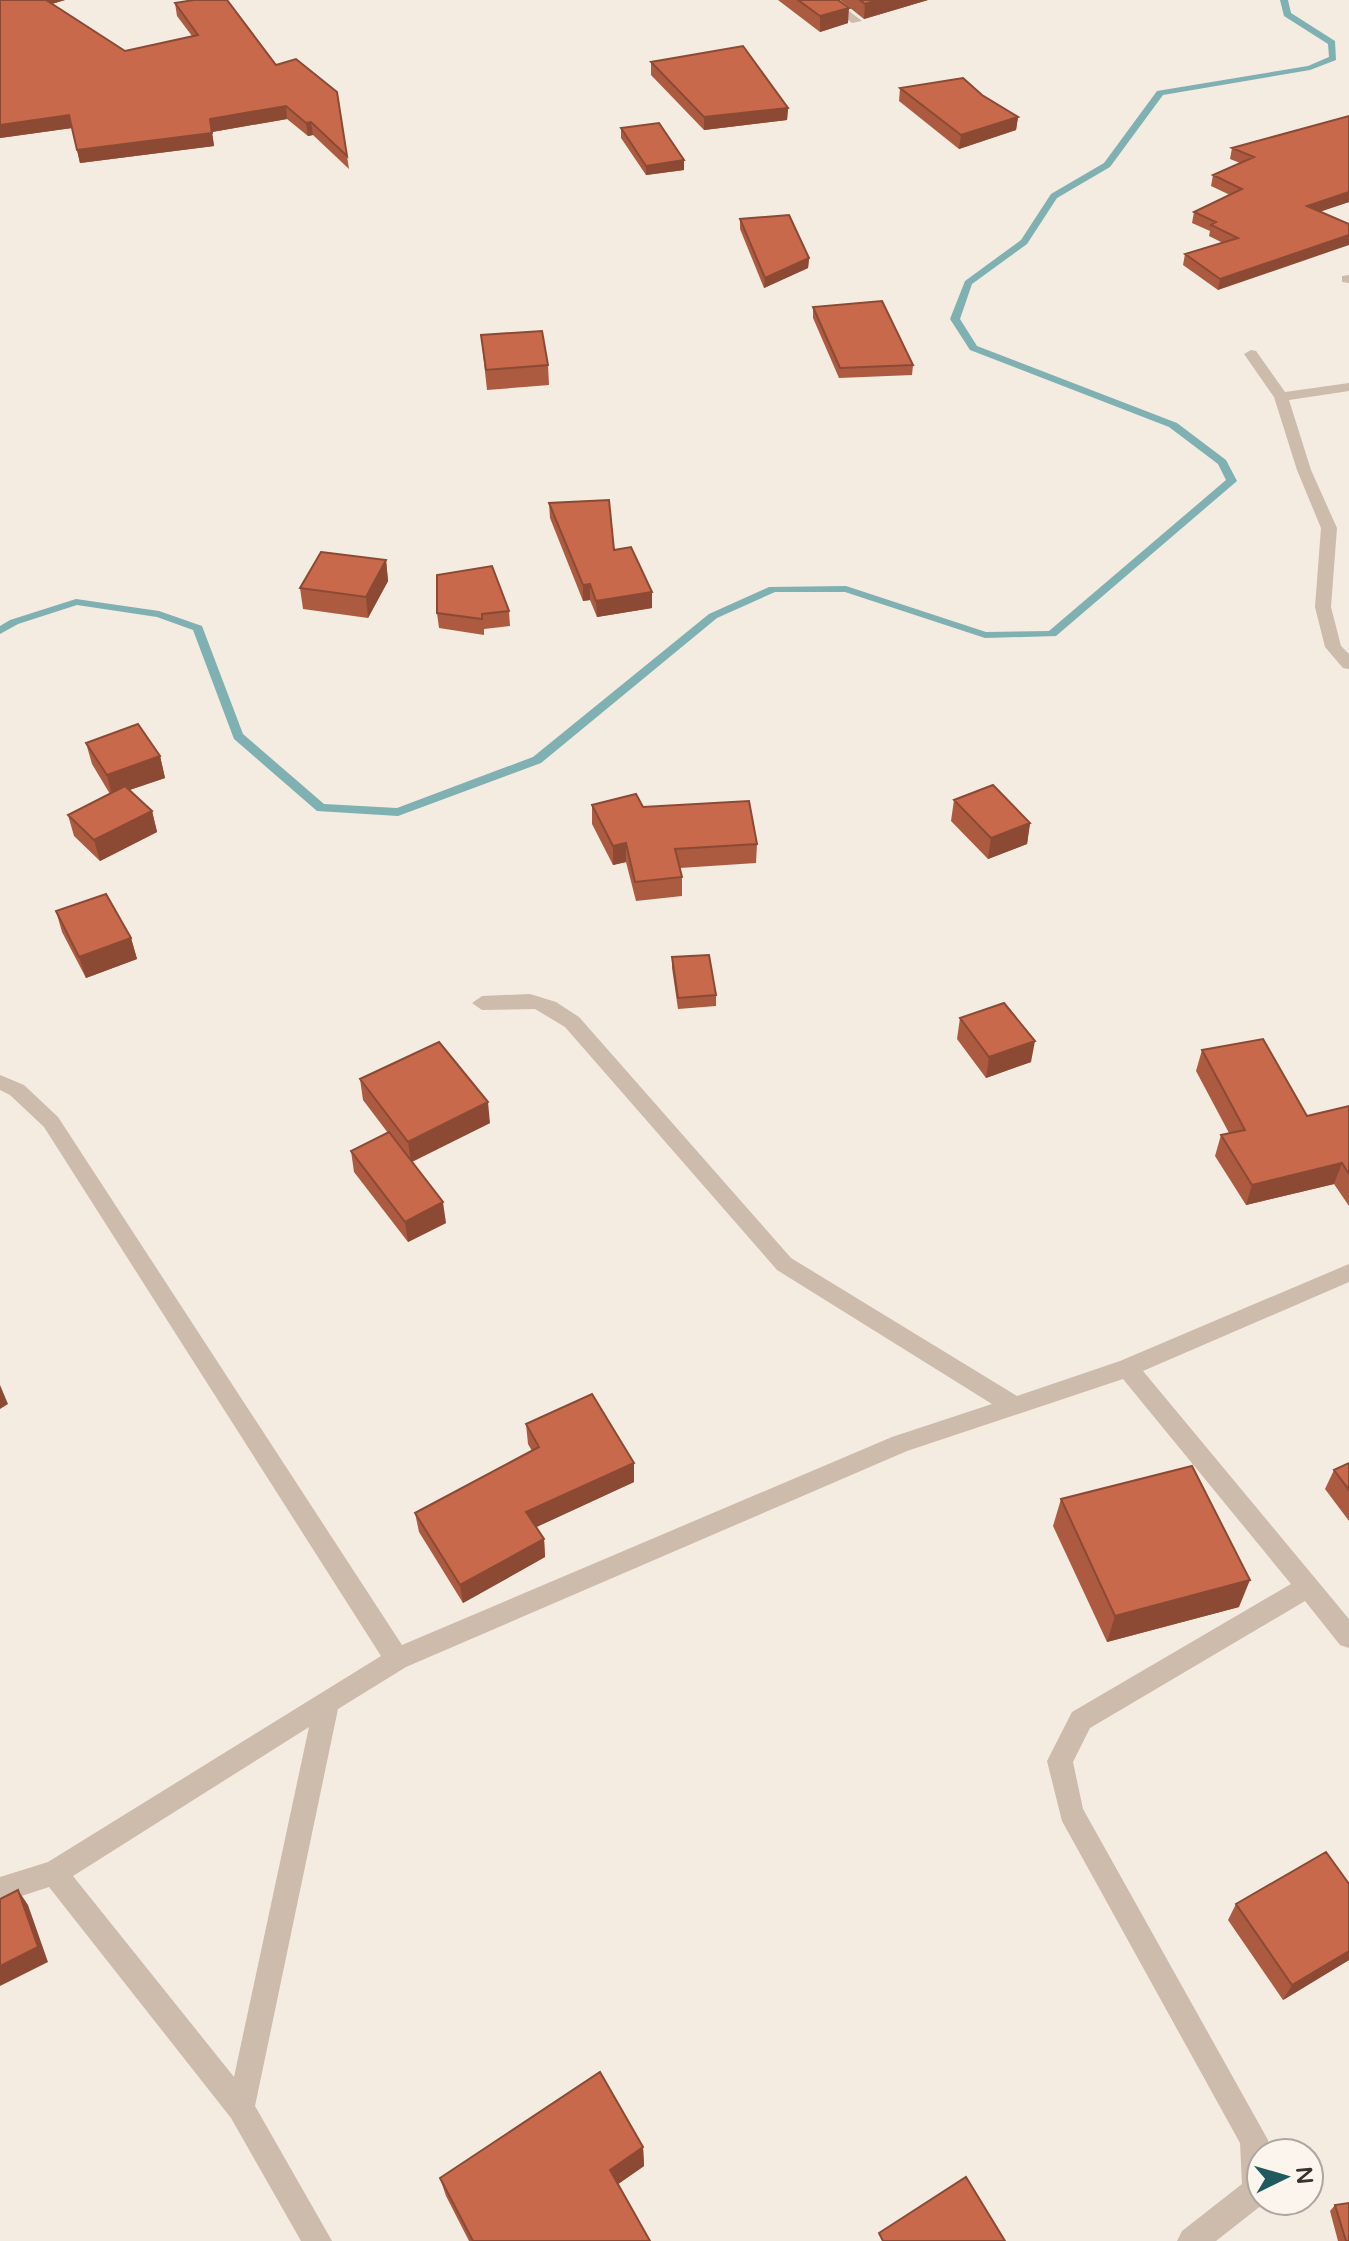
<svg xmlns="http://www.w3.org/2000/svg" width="1349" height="2241" viewBox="0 0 1349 2241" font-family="'Varela Round',sans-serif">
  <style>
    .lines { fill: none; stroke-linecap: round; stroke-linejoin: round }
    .stream { fill: #7fb0b2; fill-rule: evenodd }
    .minor { fill: #cdbbac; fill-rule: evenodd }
    .wall { fill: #ac5a40 }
    .shaded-wall { fill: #8c4a34 }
    .building { fill: #c8694b; stroke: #8c4a34; stroke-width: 2 }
  </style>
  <rect width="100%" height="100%" fill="#f4ebe1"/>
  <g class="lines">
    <path class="stream" d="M1280 0H1288L1291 13 1335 41 1336 60 1310 70 1163 95 1110 167 1057 198 1027 244 972 284 960 319 977 346 1177 423 1226 460 1237 481 1056 636 985 638 845 592H775L717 618 541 763 398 816 317 811 234 739 193 630 157 617 77 605 18 624 0 634V626L10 620 76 599 159 611 202 626 243 734 324 804 397 808 533 757 709 614 769 587 846 586 986 632 1049 631 1226 480 1218 464 1169 427 970 350 950 319 965 281 1021 240 1051 194 1104 163 1157 91 1308 66 1329 57 1328 44 1284 16Z"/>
    <path class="minor" d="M823 0H835L862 21 852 23Z
      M1349 275V283L1342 282V276Z
      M1251 350 1256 351 1285 392 1349 383V391L1289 400 1311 470 1337 528 1331 607 1341 646 1349 654V669L1343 668 1325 647 1315 607 1321 528 1297 470 1274 397 1244 354Z
      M530 994 556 1002 579 1017 791 1258 1017 1396 1120 1361 1349 1264V1282L1143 1371 1349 1619V1648L1340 1645 1305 1601 1090 1728 1073 1762 1083 1809 1268 2140 1269 2153H1261V2201H1267L1216 2241H1177L1182 2231 1242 2184 1240 2143 1062 1821 1047 1761 1072 1712 1291 1584 1123 1379 907 1451 406 1667 338 1709 255 2106 332 2241H301L231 2118 49 1887 0 1903V1877L48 1862 381 1656 44 1127 10 1095 0 1090V1075L24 1085 58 1117 402 1645 892 1437 992 1404 777 1270 565 1027 535 1009 482 1010 472 1003 482 996ZM309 1727 234 2077 73 1876Z"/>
  </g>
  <path class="wall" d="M0 0H65L52 4 125 51 192 36 177 16 175 3 276 65 347 156 349 169 313 135 308 136 287 119 212 132 214 146 80 163 72 128 0 138Z
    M778 0H838L848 23 820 32Z
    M840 0H928L864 19Z
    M651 62 788 108 787 120 704 130 651 75Z
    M900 88 982 95 1018 117 1016 130 959 149 899 101Z
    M1349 116V202L1320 211 1218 290 1183 265 1185 254 1223 243 1209 236 1210 231 1192 223 1194 212 1230 195 1211 186 1213 175 1240 163 1230 159 1232 148Z
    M621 128 684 170 646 175 621 138Z
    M740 219 809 258 808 268 764 288 740 229Z
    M813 307 913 365 912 375 839 378 813 318Z
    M481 335 548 365 549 385 487 390Z
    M549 503 614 550 652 592V608L597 617 590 600 583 601 550 518Z
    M386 560 388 581 368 618 303 609 300 588Z
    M509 611 510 626 484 629V635L439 628 437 613Z
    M86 743 160 756 165 778 129 790 152 811 157 832 100 861 74 836 68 815 110 794 92 764Z
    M954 800 1030 823 1027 844 988 859 951 821Z
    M592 805 757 844 756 863 680 868 682 877V896L636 901 626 862 613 865 592 824Z
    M56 911 131 938 137 959 86 978 62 932Z
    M672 957 716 995V1006L678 1009 672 968Z
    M960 1018 1031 1062 986 1078 957 1039Z
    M1202 1050 1307 1116 1349 1106V1206L1334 1184 1246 1205 1215 1156 1221 1135 1229 1133 1196 1071Z
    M360 1079 490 1123 412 1162 446 1223 408 1242 354 1172 351 1151 388 1133 363 1100Z
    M526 1424 634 1482 536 1527 544 1539 545 1557 463 1603 419 1532 415 1513 532 1451 528 1444Z
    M1349 1463V1521L1325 1489 1334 1470Z
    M1061 1499 1239 1607 1107 1642 1053 1526Z
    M1349 1884V1960L1283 2000 1228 1920 1236 1904Z
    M643 2147 644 2166 618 2184 650 2241H469L446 2196 440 2178Z
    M1335 2205 1349 2241H1338L1330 2211Z"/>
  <path class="shaded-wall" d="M39 0H65L41 7Z
    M877 0H928L864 19 865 4Z
    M849 8 848 23 820 32V16Z
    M286 106 287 119 212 132 210 119Z
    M788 108 787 120 704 130V117Z
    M69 115 72 128 0 138V125Z
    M1018 117 1016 130 959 149 961 135Z
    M311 122 313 135 308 136 306 123Z
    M212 133 214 146 80 163 77 150Z
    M684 160V170L646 175V166Z
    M1349 192V202L1305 217 1307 206Z
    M1349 235V245L1218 290 1220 279Z
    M809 258 808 268 764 288 765 278Z
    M386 560 388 581 368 618 366 597Z
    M590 584V600L583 601V585Z
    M652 592V608L597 617 596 601Z
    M160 756 165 778 112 796 107 775Z
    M152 811 157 832 100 861 94 840Z
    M1030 823 1027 844 988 859 991 838Z
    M626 843V862L613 865V846Z
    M131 938 137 959 86 978 79 957Z
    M1035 1041 1031 1062 986 1078 989 1057Z
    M488 1102 490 1123 411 1162 408 1142Z
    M1342 1163 1334 1184 1246 1205 1252 1185Z
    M443 1202 446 1223 408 1242 405 1222Z
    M0 1385 8 1404 0 1409Z
    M634 1463V1482L528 1531 526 1512Z
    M544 1539 545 1557 463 1603 460 1585Z
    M1250 1580 1239 1607 1107 1642 1115 1616Z
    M18 1890 28 1905 48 1962 0 1986V1966Z
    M1349 1951V1960L1283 2000 1292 1985Z
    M643 2147 644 2166 611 2189 610 2170Z"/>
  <path class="building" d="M0 0H46L125 51 198 35 175 3 194 0H227L276 65 296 59 337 92 347 156 311 122 306 123 286 106 210 119 212 133 77 150 69 115 0 125Z
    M798 0H838L849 8 820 16Z
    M860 0H877L865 4Z
    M743 46 788 108 704 117 651 62Z
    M963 78 982 95 1018 117 961 135 900 88Z
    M1349 116V192L1307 206 1349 224V235L1220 279 1185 254 1238 238 1211 225 1216 222 1194 212 1242 189 1213 175 1254 157 1232 148Z
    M659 123 684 160 646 166 621 128Z
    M789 215 809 258 765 278 740 219Z
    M882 301 913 365 840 368 813 307Z
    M542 331 548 365 486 370 481 335Z
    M609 500 614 550 631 547 652 592 596 601 590 584 583 585 549 503Z
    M321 552 386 560 366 597 300 588Z
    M492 566 509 611 482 614V619L437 613V575Z
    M138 724 160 756 107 775 86 743Z
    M993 785 1030 823 991 838 954 800Z
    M125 786 152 811 94 840 68 815Z
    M636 794 643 807 749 801 757 844 675 849 682 877 635 882 626 843 613 846 592 805Z
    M106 894 131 938 79 957 56 911Z
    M709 955 716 995 678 998 672 957Z
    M1004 1003 1035 1041 989 1057 960 1018Z
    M1263 1039 1307 1116 1349 1106V1174L1342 1163 1252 1185 1221 1135 1245 1130 1202 1050Z
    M439 1042 488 1102 408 1142 360 1079Z
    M389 1132 443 1202 405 1222 351 1151Z
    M592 1394 634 1463 526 1512 544 1539 460 1585 415 1513 539 1447 526 1424Z
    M1349 1463V1490L1334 1470Z
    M1192 1466 1250 1580 1115 1616 1061 1499Z
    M1326 1852 1349 1884V1951L1292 1985 1236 1904Z
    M18 1890 38 1947 0 1966V1899Z
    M600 2072 643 2147 610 2170 650 2241H473L440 2178Z
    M966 2177 1005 2241H883L879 2233Z
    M1349 2203V2241H1346L1335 2205Z"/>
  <g transform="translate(1285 2177) rotate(85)"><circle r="38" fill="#fbf5ee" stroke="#aea6a0" stroke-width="2"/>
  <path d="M0-6L14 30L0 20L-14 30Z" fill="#1f5a5e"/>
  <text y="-12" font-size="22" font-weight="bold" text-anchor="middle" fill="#3b302b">N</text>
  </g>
</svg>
